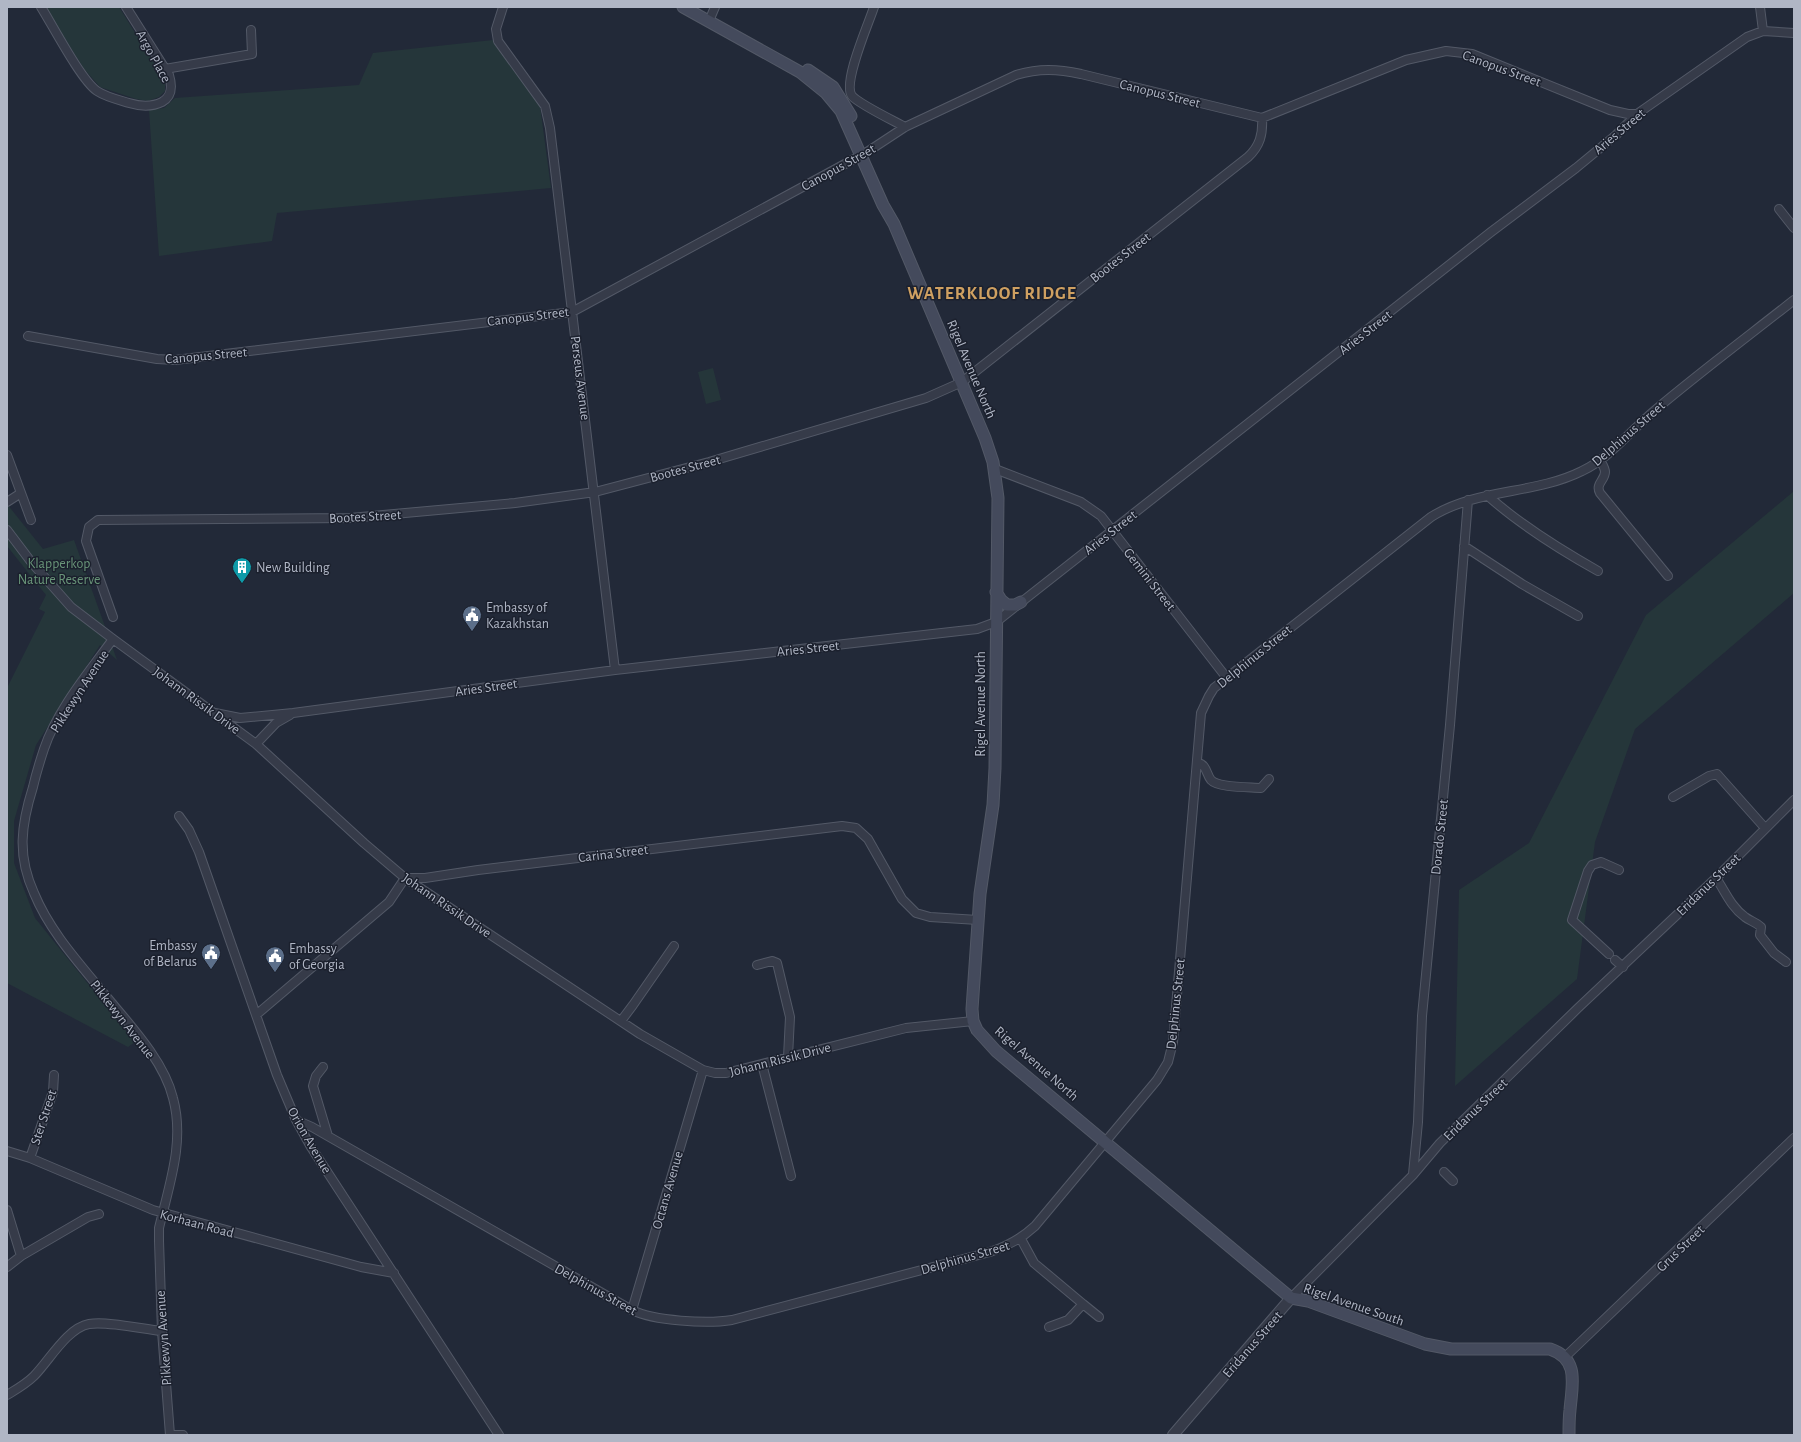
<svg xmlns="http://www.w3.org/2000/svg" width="1801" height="1442" viewBox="0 0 1801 1442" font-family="'Alegreya Sans',sans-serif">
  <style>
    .green { fill: #25363a }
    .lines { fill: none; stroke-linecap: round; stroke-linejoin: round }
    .minor-casing { stroke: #535967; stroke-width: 10 }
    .tertiary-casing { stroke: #535967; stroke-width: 12 }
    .secondary-casing { stroke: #535967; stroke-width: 13 }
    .minor { stroke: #363b49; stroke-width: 8 }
    .tertiary { stroke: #363b49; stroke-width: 10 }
    .secondary { stroke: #444a5c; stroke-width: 11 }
    .labels { text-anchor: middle; stroke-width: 3; stroke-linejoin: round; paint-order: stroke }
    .street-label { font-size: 14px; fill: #b0b6c5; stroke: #1b202d }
    .park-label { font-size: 14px; fill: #699579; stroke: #1b202d }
    .poi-label { font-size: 14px; fill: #b0b6c5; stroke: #1b202d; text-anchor: start }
    .district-label { font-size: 18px; font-weight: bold; letter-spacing: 1px; fill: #cfa061; stroke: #1b202d }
  </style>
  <rect width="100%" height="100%" fill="#222938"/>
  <path class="green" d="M45 7H119L165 81V91L159 97 148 101 136 99 100 87 84 69Z
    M493 40 540 106 551 188 277 213 272 241 159 256 149 110 164 108 175 98 359 85 373 53Z
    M713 368 721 400 706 404 698 372Z
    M1794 491V593L1635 729 1595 842 1577 979 1455 1086 1459 890 1529 843 1646 615Z
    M7 504 43 549 74 540 117 660 100 645 36 745 14 821V863L35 918 135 1042 128 1047 7 983V688L45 612 39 609 46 595 7 546Z"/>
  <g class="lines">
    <defs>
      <path id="minor" d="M41 7C53 26 81 80 97 91 106 97 119 100 129 103 139 106 152 107 162 102 173 96 172 85 169 75L126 7
        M503 7 496 29 498 41 545 106 550 128 615 670
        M874 7C869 23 842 83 852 96 859 104 894 121 905 127
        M1760 7 1763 31
        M709 21 715 7
        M165 69 252 54 251 30
        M1779 209 1794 228
        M28 336 157 359 175 360 572 312 867 152 905 127 1016 75C1039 68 1058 69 1081 74L1262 118 1406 60 1446 51 1472 54 1610 110 1628 114H1637
        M7 455 21 493 7 502
        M1600 460C1602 464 1605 468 1605 472 1605 480 1595 484 1600 493L1668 576
        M995 469 1081 502 1101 516 1226 677
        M21 493 31 520
        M1487 495C1520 525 1559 549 1598 571
        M7 530 32 563 71 607 113 639 256 744 364 843 405 878 640 1034 703 1070 715 1073H726L906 1028 973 1021
        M1464 546 1522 584 1578 616
        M113 617 86 541 89 527 98 520 350 518 515 503 595 492 709 462 926 398 962 382 1248 157C1260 146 1263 134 1262 118
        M113 639C89 672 57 710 44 749 40 761 36 774 33 787 21 825 17 856 34 893 50 932 80 964 106 996 130 1025 164 1061 173 1098 185 1142 169 1185 159 1228V1241L162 1331 170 1435
        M215 713 240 718 293 713 615 670 977 629 996 622 1491 232 1576 168 1616 135 1637 114 1747 37 1763 31 1794 33
        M256 744 276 723 290 715
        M1198 763C1207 765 1206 774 1211 780 1218 788 1250 787 1261 788L1269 779
        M1673 797 1709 776 1717 774 1765 828
        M179 816 189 830 199 852 277 1075 296 1120 311 1147 499 1435
        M1716 878C1725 891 1731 907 1745 917 1750 921 1756 922 1761 927L1760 935 1774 953 1786 962
        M1609 954 1572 920 1588 871 1592 865 1601 862 1619 870
        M1615 960 1623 967
        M757 965 772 961 777 963 790 1017 788 1057
        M256 1015 389 902 405 878H425L478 870 842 826 856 828 868 839 902 899 916 913 930 917 978 920
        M621 1021 633 1005 674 946
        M762 1064 791 1176
        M323 1067 316 1076 313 1086 328 1136
        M296 1120 312 1127 632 1310C654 1321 707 1324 732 1320L990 1252C1008 1246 1021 1239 1035 1226L1157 1080 1168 1062 1173 1042 1201 713 1209 696 1214 688 1431 517C1477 488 1534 495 1582 471 1610 458 1630 431 1654 411 1699 373 1747 337 1794 300
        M7 1151 30 1158 153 1210 361 1267 394 1273
        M30 1158 53 1092 54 1075
        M1444 1172 1453 1181
        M1413 1174 1418 1122 1422 1016 1450 725 1468 500
        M7 1210 21 1256 88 1217 99 1214
        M1021 1239 1034 1263 1083 1304 1068 1320 1049 1327
        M7 1267 21 1256
        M1291 1298 1413 1175 1440 1143 1578 1008 1716 878 1794 800
        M1083 1304 1099 1317
        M632 1310 703 1070
        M1565 1357 1794 1138
        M7 1395C17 1389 26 1384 34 1376 49 1361 67 1328 89 1324 108 1321 142 1329 162 1331
        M171 1435H183"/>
      <path id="tertiary" d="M1173 1435 1291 1298"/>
      <path id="secondary" d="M683 7 800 72 826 93 841 111 883 205 894 224 985 438 993 462 998 498 995 768 993 805 980 894 972 1009 973 1021 977 1030 996 1051 1291 1298 1308 1301 1425 1344 1451 1349H1550C1580 1359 1572 1385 1570 1410 1569 1418 1569 1427 1569 1435
        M808 70 833 87 851 116
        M996 592 1001 600 1007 605H1015L1021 602"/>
    </defs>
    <use href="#minor" class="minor-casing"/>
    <use href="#tertiary" class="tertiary-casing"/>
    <use href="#secondary" class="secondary-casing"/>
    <use href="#minor" class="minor"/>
    <use href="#tertiary" class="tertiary"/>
    <use href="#secondary" class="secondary"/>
  </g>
  <defs>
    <symbol id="building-pin" viewBox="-11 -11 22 30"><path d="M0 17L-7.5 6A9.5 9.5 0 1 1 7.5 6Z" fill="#0f9aa8" stroke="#1b202d"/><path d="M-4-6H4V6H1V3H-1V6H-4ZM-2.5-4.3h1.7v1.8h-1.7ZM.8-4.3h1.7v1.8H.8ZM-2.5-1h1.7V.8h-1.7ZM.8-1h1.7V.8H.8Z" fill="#fff"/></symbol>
    <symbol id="civic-pin" viewBox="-11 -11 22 30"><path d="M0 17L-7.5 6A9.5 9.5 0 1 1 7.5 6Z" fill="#5c6f8a" stroke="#1b202d"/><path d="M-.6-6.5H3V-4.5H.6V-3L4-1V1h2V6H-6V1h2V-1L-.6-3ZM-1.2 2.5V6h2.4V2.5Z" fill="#fff"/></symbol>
  </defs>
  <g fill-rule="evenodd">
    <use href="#building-pin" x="231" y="556" width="22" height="30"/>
    <use href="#civic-pin" x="461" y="604" width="22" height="30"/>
    <use href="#civic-pin" x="200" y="942" width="22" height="30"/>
    <use href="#civic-pin" x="264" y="945" width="22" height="30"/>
  </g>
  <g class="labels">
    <g class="street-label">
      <text transform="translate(154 56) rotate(61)" y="5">Argo Place</text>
      <text transform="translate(1502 68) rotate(20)" y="5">Canopus Street</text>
      <text transform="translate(1160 93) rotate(14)" y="5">Canopus Street</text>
      <text transform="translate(1619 131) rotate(-40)" y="5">Aries Street</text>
      <text transform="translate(838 167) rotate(-29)" y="5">Canopus Street</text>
      <text transform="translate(1120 257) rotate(-38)" y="5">Bootes Street</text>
      <text transform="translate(528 316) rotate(-7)" y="5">Canopus Street</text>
      <text transform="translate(1365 332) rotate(-38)" y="5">Aries Street</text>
      <text transform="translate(206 355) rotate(-5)" y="5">Canopus Street</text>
      <text transform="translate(972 369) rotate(67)" y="5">Rigel Avenue North</text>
      <text transform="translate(581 378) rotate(83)" y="5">Perseus Avenue</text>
      <text transform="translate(1628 433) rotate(-41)" y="5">Delphinus Street</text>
      <text transform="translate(685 468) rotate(-15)" y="5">Bootes Street</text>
      <text transform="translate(365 516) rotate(-3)" y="5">Bootes Street</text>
      <text transform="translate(1110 532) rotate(-38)" y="5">Aries Street</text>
      <text transform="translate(1150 579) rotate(52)" y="5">Gemini Street</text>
      <text transform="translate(808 648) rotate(-6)" y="5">Aries Street</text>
      <text transform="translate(1254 656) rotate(-39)" y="5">Delphinus Street</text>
      <text transform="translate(486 687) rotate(-8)" y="5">Aries Street</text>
      <text transform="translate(79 691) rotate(-57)" y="5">Pikkewyn Avenue</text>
      <text transform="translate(197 700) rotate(36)" y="5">Johann Rissik Drive</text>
      <text transform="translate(980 704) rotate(-90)" y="5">Rigel Avenue North</text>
      <text transform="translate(1439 837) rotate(-84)" y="5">Dorado Street</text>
      <text transform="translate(613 853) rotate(-7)" y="5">Carina Street</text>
      <text transform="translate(1708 884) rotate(-44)" y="5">Eridanus Street</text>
      <text transform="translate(447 905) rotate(34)" y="5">Johann Rissik Drive</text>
      <text transform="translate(1175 1004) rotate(-84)" y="5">Delphinus Street</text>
      <text transform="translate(123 1019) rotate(52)" y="5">Pikkewyn Avenue</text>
      <text transform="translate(780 1059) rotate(-14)" y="5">Johann Rissik Drive</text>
      <text transform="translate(1037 1063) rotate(41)" y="5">Rigel Avenue North</text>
      <text transform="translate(1475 1109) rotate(-44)" y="5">Eridanus Street</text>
      <text transform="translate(43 1117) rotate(-72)" y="5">Ster Street</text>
      <text transform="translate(310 1140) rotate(60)" y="5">Orion Avenue</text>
      <text transform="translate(667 1190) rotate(-74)" y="5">Octans Avenue</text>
      <text transform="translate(197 1223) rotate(15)" y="5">Korhaan Road</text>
      <text transform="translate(1680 1248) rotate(-44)" y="5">Grus Street</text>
      <text transform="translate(965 1257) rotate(-16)" y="5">Delphinus Street</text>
      <text transform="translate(596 1289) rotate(29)" y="5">Delphinus Street</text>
      <text transform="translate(1354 1304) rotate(19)" y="5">Rigel Avenue South</text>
      <text transform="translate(163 1338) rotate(-94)" y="5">Pikkewyn Avenue</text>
      <text transform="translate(1252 1344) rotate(-49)" y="5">Eridanus Street</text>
    </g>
    <g class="park-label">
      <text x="59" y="568">Klapperkop<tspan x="59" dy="16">Nature Reserve</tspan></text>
    </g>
    <g class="poi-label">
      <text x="256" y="572">New Building</text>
      <text x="486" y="612">Embassy of<tspan x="486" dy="16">Kazakhstan</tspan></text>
      <text x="197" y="950" text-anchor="end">Embassy<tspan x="197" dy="16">of Belarus</tspan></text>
      <text x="289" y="953">Embassy<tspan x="289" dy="16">of Georgia</tspan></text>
    </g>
    <g class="district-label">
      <text x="992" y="299">WATERKLOOF RIDGE</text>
    </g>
  </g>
  <rect width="1801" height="1442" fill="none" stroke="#b0b6c5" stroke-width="16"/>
</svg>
